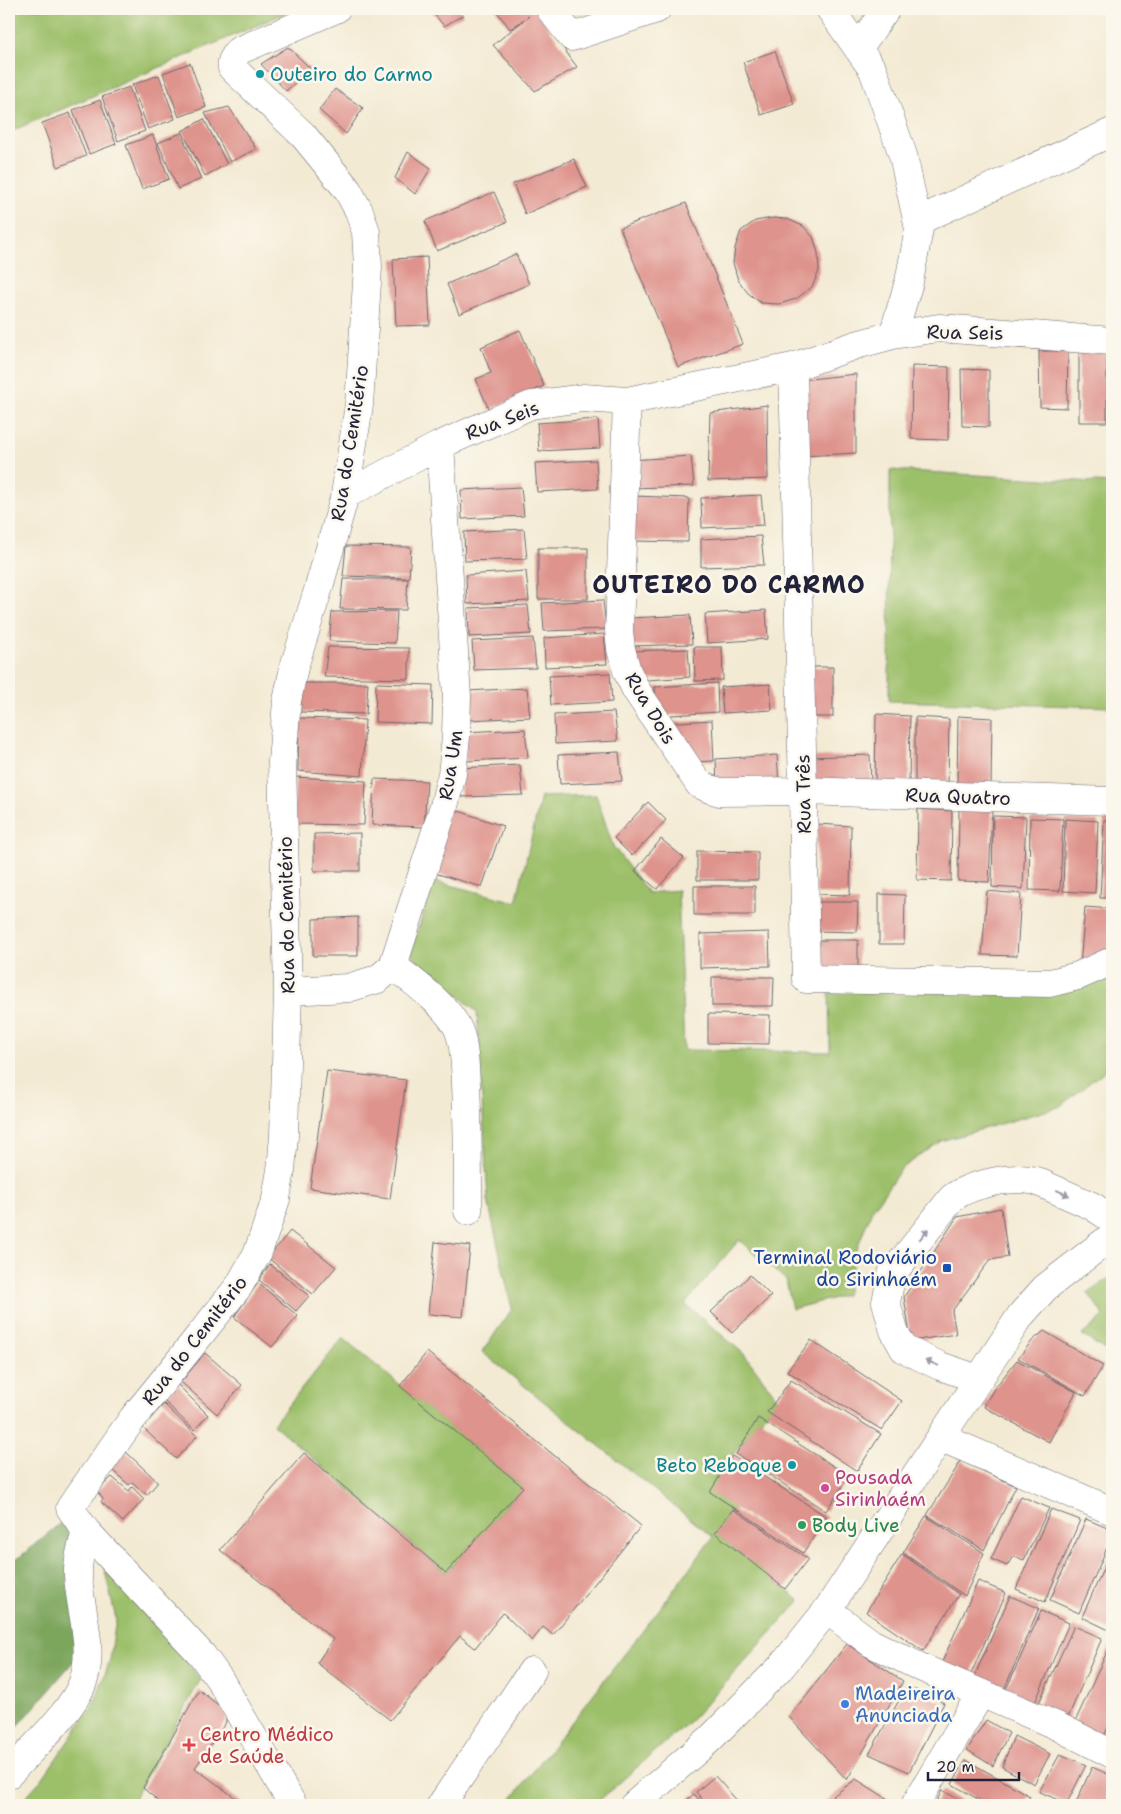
<svg xmlns="http://www.w3.org/2000/svg" width="1121" height="1814" viewBox="0 0 1121 1814" font-family="'Shantell Sans',sans-serif">
  <style>
    .green { fill: #9cbf69; stroke: #5f7052 }
    .forest { fill: #7da65d; stroke: #50644c }
    .building { fill: #de938c }
    .lines { fill: none; stroke-linecap: round; stroke-linejoin: round }
    .minor-casing { stroke: #6b6870; stroke-width: 29 }
    .major-casing { stroke: #6b6870; stroke-width: 29 }
    .minor { stroke: #fff; stroke-width: 28 }
    .major { stroke: #fff; stroke-width: 28 }
    .oneway { fill: #9c9ca7 }
    .culture-dot { fill: #0f9aa8; stroke: #fbf7ec; stroke-width: 2 }
    .transit-dot { fill: #1a4fb4; stroke: #fbf7ec; stroke-width: 2 }
    .hotel-dot { fill: #d1479c; stroke: #fbf7ec; stroke-width: 2 }
    .leisure-dot { fill: #2e9e5b; stroke: #fbf7ec; stroke-width: 2 }
    .shop-dot { fill: #3f7fe0; stroke: #fbf7ec; stroke-width: 2 }
    .health-dot { fill: #e0444e; stroke: #fbf7ec; stroke-width: 2 }
    .labels { text-anchor: middle; stroke-width: 5; stroke-linejoin: round; paint-order: stroke }
    .culture-label { font-size: 19px; fill: #0d838f; stroke: #fbf7ec; text-anchor: start }
    .street-label { font-size: 19px; fill: #22223b; stroke: #fbf7ec }
    .transit-label { font-size: 19px; fill: #164399; stroke: #fbf7ec; text-anchor: end }
    .hotel-label { font-size: 19px; fill: #b23c85; stroke: #fbf7ec; text-anchor: start }
    .leisure-label { font-size: 19px; fill: #27864d; stroke: #fbf7ec; text-anchor: start }
    .shop-label { font-size: 19px; fill: #366cbe; stroke: #fbf7ec; text-anchor: start }
    .health-label { font-size: 19px; fill: #be3a42; stroke: #fbf7ec; text-anchor: start }
    .district-label { font-size: 24px; font-weight: bold; letter-spacing: 1px; fill: #22223b; stroke: #fbf7ec }
  </style>
  <rect width="100%" height="100%" fill="#fbf7ec"/>
  <filter id="ink" filterUnits="userSpaceOnUse"><feTurbulence type="fractalNoise" baseFrequency=".02" numOctaves="2"/><feDisplacementMap in="SourceGraphic" scale="10" xChannelSelector="R" yChannelSelector="G"/><feConvolveMatrix kernelMatrix="1 2 1 2 8 2 1 2 1" color-interpolation-filters="sRGB"/></filter>
  <filter id="wash" filterUnits="userSpaceOnUse"><feTurbulence type="fractalNoise" baseFrequency=".0096" numOctaves="4" result="noise"/><feDisplacementMap in="SourceGraphic" scale="20" xChannelSelector="R" yChannelSelector="G"/><feGaussianBlur stdDeviation="1.12" result="paint"/><feColorMatrix in="noise" values="0 0 0 0 0 0 0 0 0 0 0 0 0 0 0 0 0 1.4 0 .05"/><feComposite in="paint" operator="in"/></filter>
  <g filter="url(#wash)">
    <rect width="100%" height="100%" fill="#f3ead3"/>
    <path class="green" d="M9 9H295L9 132Z
      M890 470 1112 483V707L889 701Z
      M596 795 613 846 648 893 678 890 684 1050 830 1052 829 990 1112 974V1065L1059 1107 941 1141 901 1169 872 1210 856 1251 846 1295 792 1309 786 1280 739 1240 685 1304 744 1354 778 1399 730 1458 755 1479 716 1533 800 1601 691 1720 594 1805H507L652 1619 713 1537 482 1352 512 1309 488 1201 477 1012 410 954 434 881 516 902 541 797Z
      M1112 1276V1355L1082 1335 1104 1316 1088 1293Z
      M343 1338 523 1487 446 1573 273 1424Z
      M104 1567 201 1679 134 1798 144 1805H18L42 1779 94 1704 110 1660 116 1619Z"/>
    <path class="forest" d="M77 1509 83 1650 9 1737V1566Z"/>
    <g id="blocks">
      <path class="building" d="M430 9H460L463 15 444 26Z
        M495 9H535L577 67 535 91 493 45 529 16 510 29Z
        M288 47 311 69 286 91 261 64Z
        M775 51 794 104 761 115 743 62Z
        M190 63 206 107 179 117 163 73Z
        M159 75 175 119 148 129 132 85Z
        M129 87 145 131 118 141 102 97Z
        M335 89 363 108 346 134 319 110Z
        M100 100 116 144 89 154 73 110Z
        M229 107 256 149 230 162 205 113Z
        M70 113 86 156 58 167 42 123Z
        M204 119 227 164 205 176 182 131Z
        M181 133 201 179 178 189 158 143Z
        M153 135 169 179 142 189 126 145Z
        M408 152 431 168 415 194 395 178Z
        M574 159 587 187 525 214 513 184Z
        M494 192 507 222 437 251 425 221Z
        M686 203 743 344 678 367 620 228Z
        M773 218 787 219 803 226 813 237 818 253 819 271 812 287 796 299 779 304 761 303 748 293 738 280 733 263 735 248 741 231 755 221Z
        M516 254 529 284 459 314 447 284Z
        M427 257 430 325 396 326 393 259Z
        M520 330 544 386 489 410 476 379 491 373 481 347Z
        M1039 351H1068L1067 408 1040 407Z
        M1079 352 1107 353V422H1079Z
        M912 366 949 367 948 440 911 439Z
        M961 369 989 370V427L962 426Z
        M856 374V453L804 456 801 380Z
        M767 405 768 479 708 481 710 413Z
        M598 419 600 448 539 451 537 423Z
        M691 456 694 486 632 488 631 460Z
        M596 460 598 489 537 492 535 463Z
        M521 487 524 516 462 519 461 490Z
        M761 495 764 525 702 528 701 498Z
        M633 496 689 498 688 542 632 541Z
        M524 529 527 559 465 561 464 532Z
        M761 536 764 565 701 567V539Z
        M346 546 411 547 409 578 343 576Z
        M538 548H588V599H538Z
        M526 571 529 601 467 604 466 575Z
        M343 579H408L406 610 340 609Z
        M603 600 606 629 544 631 542 603Z
        M528 605 531 634 469 637 468 608Z
        M766 610 768 639 707 643 705 614Z
        M397 611 395 643 329 641 332 612Z
        M690 615 692 644 631 646 629 618Z
        M604 634 607 664 545 667 544 638Z
        M533 638 536 668 474 670 472 641Z
        M328 647 409 648V679L324 677Z
        M694 647H722L723 680 695 681Z
        M688 649 690 677 633 681 632 651Z
        M808 667H833V717H807Z
        M610 673 612 702 551 705 549 676Z
        M303 683H368L366 714 300 712Z
        M376 683 433 685 432 724 375 722Z
        M717 683 718 712 657 716 655 687Z
        M770 684 772 710 723 713 721 687Z
        M527 688 530 717 468 720 466 691Z
        M614 712 618 741 555 744 554 715Z
        M876 714 910 716 909 785H875Z
        M958 716 992 718 991 787H957Z
        M915 717 949 719 948 788 915 787Z
        M299 718 365 720 362 776 298 771Z
        M712 720 714 761 690 762 663 723Z
        M525 729 528 758 466 761 464 732Z
        M619 752 622 781 560 784 558 755Z
        M777 755 779 784 717 788 716 759Z
        M870 755 871 784 810 785 809 757Z
        M520 765 523 795 461 797 459 768Z
        M295 777 366 781 364 825 294 824Z
        M374 779 427 781 424 827 372 825Z
        M648 802 666 820 632 856 614 838Z
        M450 808 503 826 482 887 431 872Z
        M918 809 952 811 951 881 917 880Z
        M959 809 992 811 989 882 958 881Z
        M993 816 1026 817 1023 889 992 887Z
        M1030 818 1063 819 1060 891 1029 890Z
        M1065 819 1098 821 1095 893 1063 891Z
        M1104 820H1112V898H1100Z
        M817 824 851 826 850 895 816 894Z
        M360 833V871H314V834Z
        M661 839 684 858 657 889 635 871Z
        M697 851 758 852V880H697Z
        M694 886H755V915H694Z
        M987 891 1021 894 1017 956 982 955Z
        M879 894 905 895 904 944H879Z
        M817 902H858L857 932 816 931Z
        M1085 907 1112 909V953L1080 966Z
        M358 917V956H313V919Z
        M769 932 770 966 700 968V934Z
        M817 940H858V970L816 969Z
        M712 977H774L773 1006H712Z
        M708 1014 770 1015 769 1044 708 1043Z
        M327 1071 406 1080 390 1199 310 1188Z
        M1001 1208 1008 1257 990 1260 952 1311 956 1334 911 1341 904 1297 957 1217Z
        M290 1231 336 1267 313 1294 268 1258Z
        M435 1242 470 1246 463 1317 428 1314Z
        M270 1264 309 1296 296 1311 259 1280Z
        M750 1275 771 1296 732 1333 711 1312Z
        M258 1283 298 1316 272 1347 234 1317Z
        M1044 1331 1103 1366 1085 1396 1018 1358 1032 1341Z
        M811 1340 902 1401 882 1430 787 1371Z
        M427 1352 641 1526 553 1635 543 1627 532 1641 503 1613 475 1648 460 1636 390 1720 317 1663 333 1639 220 1550 304 1453 446 1573 523 1487 400 1386Z
        M205 1353 242 1385 217 1414 181 1382Z
        M1017 1360 1076 1392 1049 1442 984 1407 993 1390Z
        M791 1380 881 1434 857 1471 767 1412Z
        M178 1385 208 1415 194 1430 163 1400Z
        M164 1404 197 1436 176 1459 142 1427Z
        M758 1418 849 1476 826 1511 736 1454Z
        M125 1451 158 1482 147 1495 132 1482 129 1485 110 1468Z
        M732 1456 827 1517 803 1553 710 1492Z
        M961 1461 1016 1486 984 1550 927 1515Z
        M112 1477 129 1491 132 1487 144 1499 123 1522 101 1502 103 1499 97 1491Z
        M1021 1496 1049 1508 1024 1560 1013 1556 1007 1566 991 1559Z
        M733 1509 808 1559 785 1589 715 1533Z
        M1051 1509 1080 1520 1045 1602 1016 1589Z
        M926 1516 984 1553 965 1596 903 1553Z
        M1086 1519 1112 1530V1536L1079 1613 1050 1600Z
        M1112 1549V1628L1111 1631 1082 1617Z
        M902 1554 959 1594 923 1651 866 1612Z
        M978 1581 1006 1593 971 1674 942 1662Z
        M1010 1596 1039 1608 1004 1690 974 1677Z
        M1041 1611 1069 1623 1034 1705 1005 1692Z
        M1074 1626 1102 1638 1067 1720 1037 1707Z
        M1111 1643 1112 1644V1717L1104 1737 1074 1724Z
        M847 1644 903 1681 847 1780 789 1717Z
        M907 1686 944 1703 909 1772 869 1754Z
        M199 1690 226 1711V1722L195 1768 245 1805H163L143 1788Z
        M986 1720 1009 1733 993 1766 967 1750Z
        M1014 1736 1050 1754 1034 1784 1002 1767Z
        M1060 1754 1086 1765 1067 1803 1039 1792Z
        M966 1760 1030 1796 1025 1805H988L952 1784Z
        M1092 1767 1112 1776V1805H1075Z
        M715 1776 741 1805H707L696 1792Z
        M856 1779 894 1803 892 1805H821Z
        M942 1790 968 1805H935Z
        M694 1794 704 1805H681Z"/>
    </g>
  </g>
  <g filter="url(#ink)">
    <use href="#blocks" fill-opacity="0" stroke="#6b6870" stroke-width="1"/>
    <g class="lines">
      <defs>
        <path id="minor" d="M550 9 572 37
          M830 9 873 70 903 155 919 229 909 282 893 335
          M572 37 657 9
          M858 49 886 9
          M918 221 1112 132
          M793 367 803 791 806 979 1050 983 1078 976 1112 961
          M627 401 619 631 621 649 627 671 636 690 699 784 710 789 720 792 803 791 1112 801
          M345 495 440 445 531 405 583 398 627 401 793 367 856 345 893 335 939 328 1112 341
          M393 966C413 981 453 1010 460 1034 465 1049 465 1068 466 1084 468 1126 468 1169 468 1211
          M288 991 348 988 378 979 393 966 444 806 452 774 456 737 457 696 440 445
          M978 1379 940 1366 904 1349 894 1331 886 1302 892 1274 952 1198C970 1184 1014 1175 1036 1181L1092 1206 1112 1219
          M942 1438 1112 1511
          M827 1610 871 1643 920 1667 1055 1725 1112 1754
          M9 1774C30 1750 73 1711 83 1682 95 1648 80 1611 78 1576 77 1560 82 1546 86 1531
          M293 1805 220 1680 202 1655 86 1531 70 1508 133 1418 168 1375 239 1286 258 1252 276 1199 281 1170 284 1136 288 991 282 762 287 701 294 667 319 587 345 495 359 405 368 267 366 232 359 211 347 189 303 135 232 68V61L238 51 336 9
          M441 1805 532 1671
          M915 1805 981 1693"/>
        <path id="major" d="M634 1805 710 1739 782 1666 827 1610 1021 1315 1045 1288 1112 1236"/>
      </defs>
      <use href="#minor" class="minor-casing"/>
      <use href="#major" class="major-casing"/>
      <use href="#minor" class="minor"/>
      <use href="#major" class="major"/>
    </g>
    <defs><path id="oneway-solid" d="M-6-.8H1V-3.2L6.5 0L1 3.2V.8H-6Z" transform="scale(1.25)"/></defs>
    <g class="oneway">
      <use href="#oneway-solid" transform="translate(1063 1193) rotate(24)"/>
      <use href="#oneway-solid" transform="translate(924 1234) rotate(-51)"/>
      <use href="#oneway-solid" transform="translate(932 1363) rotate(-158)"/>
    </g>
  </g>
  <g class="culture-dot">
    <circle cx="260" cy="74" r="5"/>
    <circle cx="792" cy="1465" r="5"/>
  </g>
  <rect class="transit-dot" x="942" y="1263" width="10" height="10" rx="2.5"/>
  <circle class="hotel-dot" cx="825" cy="1488" r="5"/>
  <circle class="leisure-dot" cx="802" cy="1525" r="5"/>
  <circle class="shop-dot" cx="845" cy="1704" r="5"/>
  <path class="health-dot" d="M186.5 1737.5h5v5h5v5h-5v5h-5v-5h-5v-5h5z"/>
  <g class="labels">
    <g class="culture-label">
      <text x="270" y="81">Outeiro do Carmo</text>
      <text x="782" y="1472" text-anchor="end">Beto Reboque</text>
    </g>
    <g class="street-label">
      <text transform="translate(965 332) rotate(1)" y="7">Rua Seis</text>
      <text transform="translate(502 420) rotate(-21)" y="7">Rua Seis</text>
      <text transform="translate(349 443) rotate(-81)" y="7">Rua do Cemitério</text>
      <text transform="translate(651 708) rotate(59)" y="7">Rua Dois</text>
      <text transform="translate(450 765) rotate(-81)" y="7">Rua Um</text>
      <text transform="translate(803 794) rotate(-91)" y="7">Rua Três</text>
      <text transform="translate(958 796) rotate(2)" y="7">Rua Quatro</text>
      <text transform="translate(286 915) rotate(-91)" y="7">Rua do Cemitério</text>
      <text transform="translate(194 1340) rotate(-52)" y="7">Rua do Cemitério</text>
    </g>
    <g class="transit-label">
      <text x="937" y="1264">Terminal Rodoviário<tspan x="937" dy="22">do Sirinhaém</tspan></text>
    </g>
    <g class="hotel-label">
      <text x="835" y="1484">Pousada<tspan x="835" dy="22">Sirinhaém</tspan></text>
    </g>
    <g class="leisure-label">
      <text x="812" y="1532">Body Live</text>
    </g>
    <g class="shop-label">
      <text x="855" y="1700">Madeireira<tspan x="855" dy="22">Anunciada</tspan></text>
    </g>
    <g class="health-label">
      <text x="200" y="1741">Centro Médico<tspan x="200" dy="22">de Saúde</tspan></text>
    </g>
    <g class="district-label">
      <text x="729" y="593">OUTEIRO DO CARMO</text>
    </g>
  </g>
  <rect width="1121" height="1814" fill="none" stroke="#fbf7ec" stroke-width="30"/>
  <path d="M928 1772v8h91v-8" fill="none" stroke="#22223b" stroke-width="2.5"/>
  <text x="936" y="1772" font-size="15" fill="#22223b" stroke="#fbf7ec" stroke-width="4" paint-order="stroke">20 m</text>
</svg>
